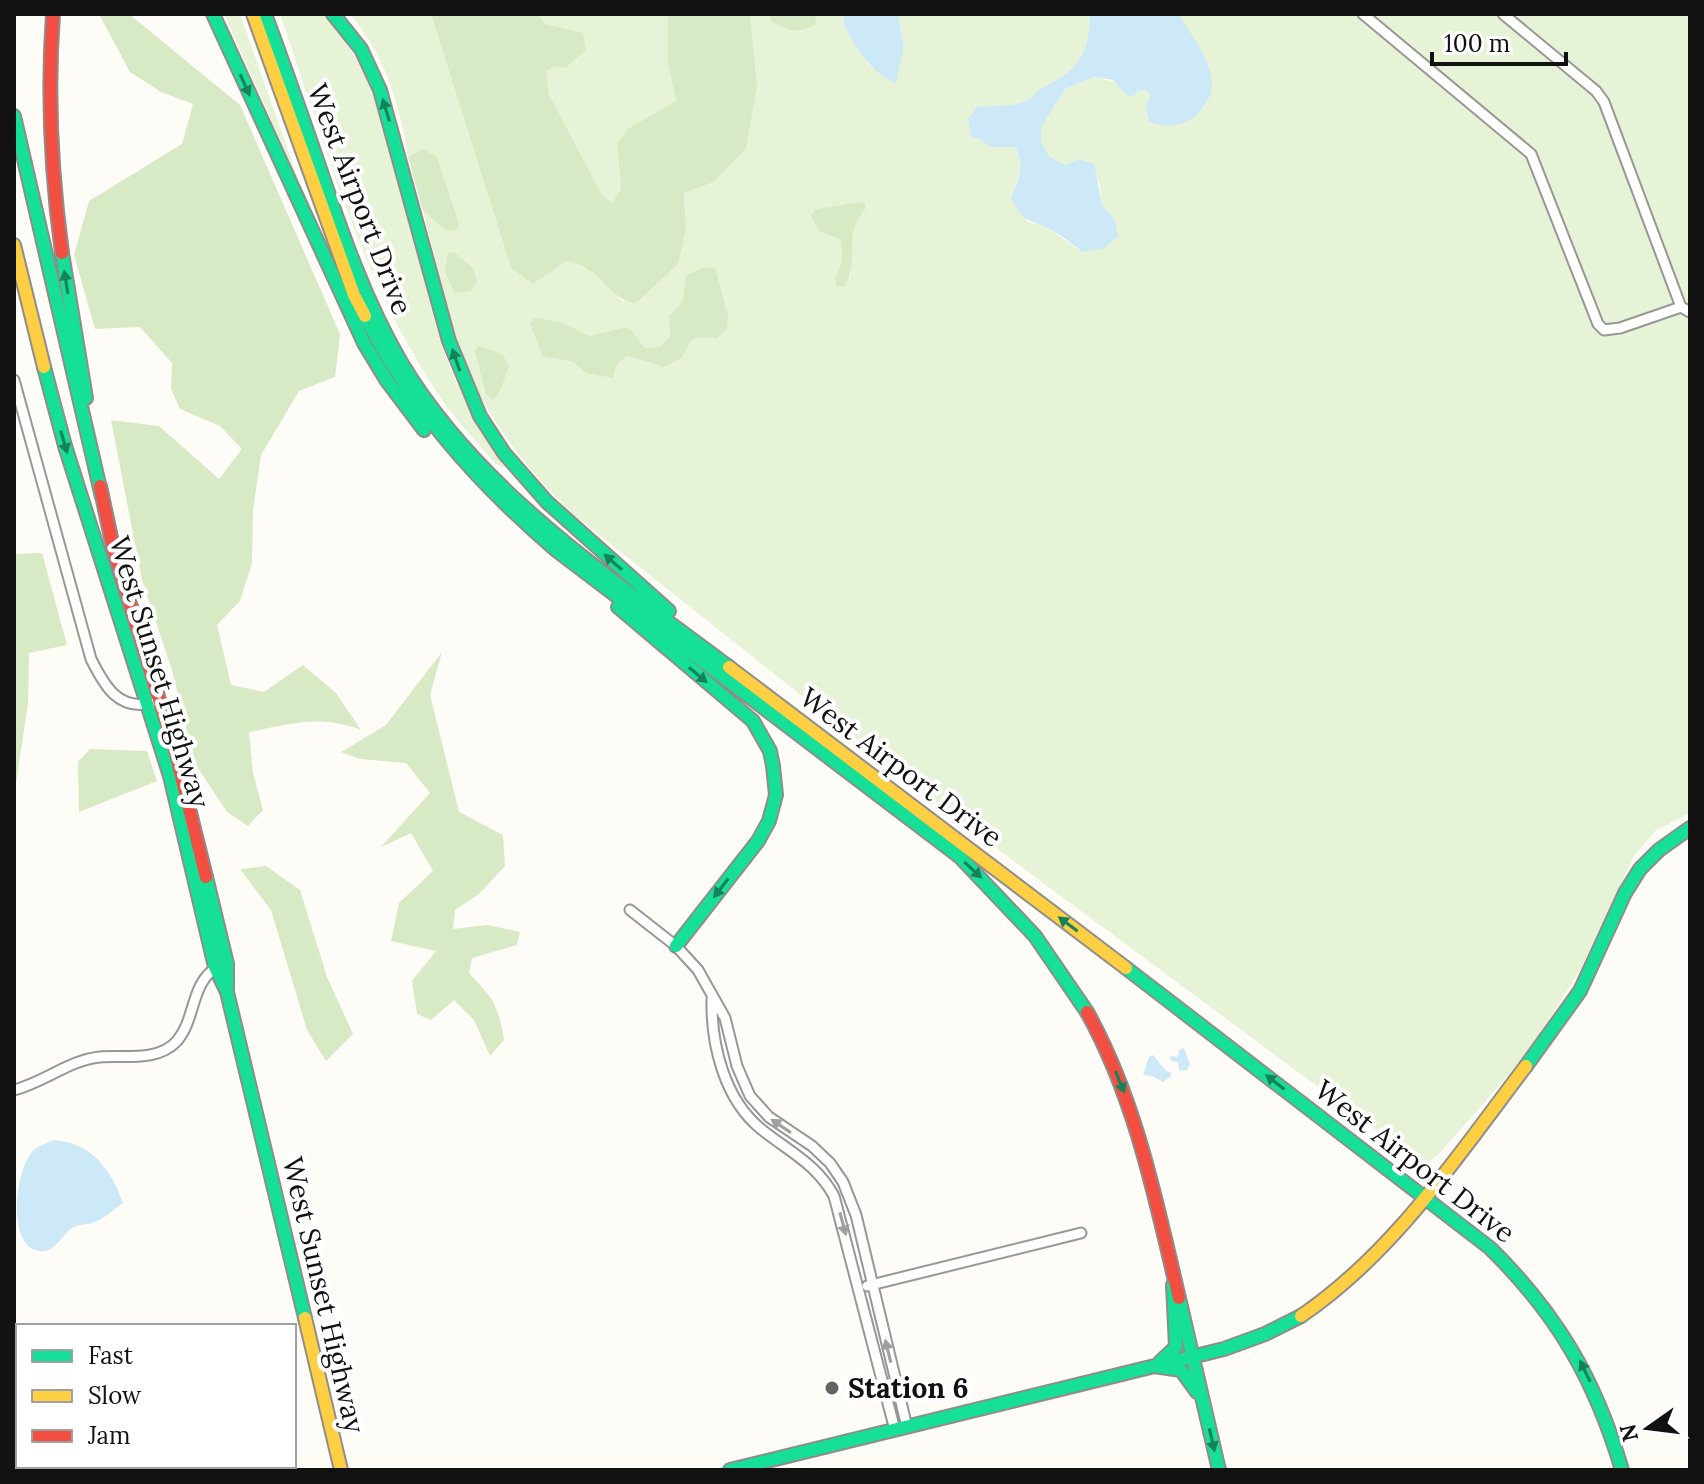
<svg xmlns="http://www.w3.org/2000/svg" width="1704" height="1484" viewBox="0 0 1704 1484" font-family="Lora,serif">
  <style>
    .green { fill: #e7f3d7; fill-rule: evenodd }
    .forest { fill: #d8eac5 }
    .water { fill: #cde8f7 }
    .lines { fill: none; stroke-linecap: round; stroke-linejoin: round }
    .street-casing { stroke: #979795; stroke-width: 13 }
    .fast-casing { stroke: #8e8d8b; stroke-width: 16 }
    .slow-casing { stroke: #8e8d8b; stroke-width: 16 }
    .jam-casing { stroke: #8e8d8b; stroke-width: 16 }
    .street { stroke: #fffffe; stroke-width: 9 }
    .fast { stroke: #16e098; stroke-width: 12 }
    .slow { stroke: #ffcf43; stroke-width: 12 }
    .jam { stroke: #f24e42; stroke-width: 12 }
    .oneway { fill: #14835b }
    .oneway2 { fill: #a0a09f }
    .poi-dot { fill: #646362; stroke: #fff; stroke-width: 3 }
    .labels { text-anchor: middle; stroke-width: 8; stroke-linejoin: round; paint-order: stroke }
    .street-label { font-size: 28px; fill: #111; stroke: #fff }
    .poi-label { font-size: 28px; font-weight: bold; fill: #111; stroke: #fff; text-anchor: start }
  </style>
  <rect width="100%" height="100%" fill="#fdfcf7"/>
  <path class="green" d="M224 14H240L301 187Z
    M280 14H322C396 85 410 247 441 343 456 389 479 428 505 468L496 464C477 441 454 419 438 394 361 279 325 144 280 14Z
    M350 14H431L511 268 533 284 567 261 582 263 623 302 686 228 684 193 714 182 757 85 750 14H770L771 21C786 31 798 34 815 25L817 14H845L843 23 869 65 895 82 904 46 898 14H1090C1089 54 1078 71 1042 88 1036 91 1033 97 1027 100 1014 107 991 106 977 107L971 137 980 139 990 147H1015C1024 165 1019 179 1011 196L1028 222 1046 227 1082 252 1115 220 1102 205 1099 182 1050 157 1041 141 1042 126 1065 89 1094 77 1148 90 1150 96 1146 108 1186 28 1179 14H1690V813L1655 831 1634 856 1579 972 1526 1055 1438 1155 1430 1161H1418L953 816 573 514C537 480 506 442 482 399 451 345 439 271 423 211L445 230 423 149 408 157C400 105 385 55 350 14ZM858 202 864 203 865 210 854 222 850 277H835C843 265 843 252 840 239L820 232 815 209ZM687 275 697 337 690 342 682 358 664 367 627 356 617 364 586 373 573 362 561 322 590 336 626 327 631 329 645 348 660 347 670 336 669 317 683 301ZM509 365 486 394 483 373Z
    M538 14H668V64L676 101 627 129 617 144 621 189 612 203 602 195 549 94 545 72 554 66 545 24Z"/>
  <path class="forest" d="M99 14H129L240 105 340 334 335 377 299 391 261 455 253 510 252 563 240 601 217 625 231 685 264 692 303 665 336 693 361 730C320 714 291 724 249 732L253 773 263 810 248 826 227 812 194 762 172 670 142 580 111 420 159 426 219 479 242 449 220 426 180 409 171 389 172 363 140 327 95 329 74 255 89 201 182 144 193 104 161 92 130 72Z
    M431 14H538L545 24 583 33 586 50 565 68 554 66 546 72 549 94 602 195 612 203 621 189 617 144 627 129 676 101 668 64V14H750L757 85 746 148 714 182 684 193 686 228 678 264 636 303C605 299 600 265 567 261L533 284 511 268Z
    M770 14H817L815 25C798 34 786 31 771 21Z
    M423 149 437 157 459 224 456 231 445 230 423 211 408 157Z
    M858 202 865 203V210C842 235 861 260 844 287L837 286 835 277C843 265 843 252 840 239L820 232 811 216 815 209Z
    M454 252 473 268 477 281 471 291 454 293 445 271 448 253Z
    M702 268H715L728 315 727 329 717 338 697 337 690 342 682 358 664 367 627 356 617 364 613 378 586 373 573 362 542 356 530 323 535 318 561 322 590 336 625 327 631 329 645 348 660 347 670 336 669 316 683 301 686 275Z
    M478 346 502 354 509 365 500 392 493 400 486 394 475 351Z
    M42 553 67 645 29 653 28 704 14 796V554Z
    M442 652 430 695 459 812 503 835 505 866 479 894 455 910 453 929 488 925 520 932 517 945 472 958 469 973C495 1001 497 1002 504 1040L490 1056 474 1020 454 1000 431 1020 417 1014 412 981 436 951 391 941 399 903 433 871 411 833 381 847 430 793 406 763 360 759 341 752 386 725Z
    M90 749 147 751 157 781 79 812 78 762Z
    M266 866 300 890 327 977 353 1034 326 1061 307 1030 271 910 240 869Z"/>
  <path class="water" d="M845 14H898L904 46 896 83C870 73 855 46 843 23Z
    M1090 14H1179C1193 40 1227 76 1204 106 1200 111 1197 116 1191 119 1176 128 1163 128 1149 121L1146 108 1150 96 1147 90H1139L1132 97 1127 96 1113 80 1094 77 1065 89 1042 126 1041 141 1050 157 1066 165 1079 159 1094 164 1102 205 1115 220 1118 237 1104 248 1082 252C1071 243 1061 235 1049 229 1026 217 1024 225 1011 197 1019 179 1025 165 1015 147H990L980 139 971 137 968 119 977 107C991 106 1014 107 1027 100 1033 97 1036 91 1042 88 1078 71 1089 54 1090 14Z
    M1184 1048 1190 1064 1187 1070 1179 1071 1178 1062 1171 1061 1170 1056 1178 1057 1179 1050Z
    M1153 1055 1166 1071 1171 1072 1170 1077 1163 1082 1152 1076 1143 1075 1149 1057Z
    M53 1140C91 1142 111 1169 123 1203 113 1210 103 1220 92 1223 86 1225 79 1224 74 1227 61 1233 57 1253 40 1251 5 1248 15 1164 36 1148 41 1145 48 1143 53 1140Z"/>
  <g class="lines">
    <defs>
      <path id="street" d="M1363 14 1531 154 1598 324 1604 330 1620 328 1681 307
        M1503 14 1596 91 1604 102 1681 307 1690 312
        M14 380 91 659C104 685 118 711 151 703
        M630 910 676 946 698 970 725 1018 737 1066 750 1096 769 1117 812 1146 830 1163 843 1182 856 1215 907 1427
        M712 999C711 1044 724 1099 761 1129 788 1151 817 1164 834 1196L895 1430
        M14 1090C45 1082 69 1060 100 1057 124 1055 158 1062 177 1041 196 1019 190 984 217 967
        M867 1286 1081 1233"/>
      <path id="fast" d="M213 14 364 343 387 381 424 430
        M265 14C283 63 301 113 318 163 341 231 365 301 402 364 480 493 611 578 729 667
        M333 14 361 49 380 90 449 341 480 416 504 453 547 502 669 611
        M14 116 102 497
        M62 253 86 398
        M365 316C411 408 478 483 556 550L960 857 1035 936 1087 1012
        M44 367 65 446 170 776 215 967 227 992 305 1318
        M618 607 753 721 770 751 773 766 776 795 769 821 758 841 676 946
        M206 877 227 964V989
        M1126 968 1490 1248C1557 1314 1595 1379 1622 1470
        M1526 1066 1580 991 1625 893 1640 869 1659 850 1690 828
        M1179 1298 1219 1470
        M1160 1362 1176 1347 1173 1285
        M1154 1366 1181 1370 1197 1392
        M730 1470 1224 1349 1265 1334 1301 1316"/>
      <path id="slow" d="M253 14 354 295 365 316
        M14 245 44 367
        M729 667 1126 968
        M1301 1316C1395 1252 1458 1155 1526 1066
        M305 1318 341 1470"/>
      <path id="jam" d="M53 14C47 95 51 172 62 253
        M100 486 113 547 176 756 206 877
        M1087 1012C1136 1100 1156 1201 1179 1298"/>
    </defs>
    <use href="#street" class="street-casing"/>
    <use href="#fast" class="fast-casing"/>
    <use href="#slow" class="slow-casing"/>
    <use href="#jam" class="jam-casing"/>
    <use href="#street" class="street"/>
    <use href="#fast" class="fast"/>
    <use href="#slow" class="slow"/>
    <use href="#jam" class="jam"/>
  </g>
  <defs><path id="oneway-solid" d="M-6-.8H1V-3.2L6.5 0L1 3.2V.8H-6Z" transform="scale(2)"/></defs>
  <g class="oneway">
    <use href="#oneway-solid" transform="translate(245 85) rotate(66)"/>
    <use href="#oneway-solid" transform="translate(386 110) rotate(-107)"/>
    <use href="#oneway-solid" transform="translate(66 282) rotate(-99)"/>
    <use href="#oneway-solid" transform="translate(456 360) rotate(-109)"/>
    <use href="#oneway-solid" transform="translate(64 442) rotate(74)"/>
    <use href="#oneway-solid" transform="translate(613 562) rotate(-139)"/>
    <use href="#oneway-solid" transform="translate(698 675) rotate(40)"/>
    <use href="#oneway-solid" transform="translate(973 870) rotate(43)"/>
    <use href="#oneway-solid" transform="translate(721 888) rotate(128)"/>
    <use href="#oneway-solid" transform="translate(1068 924) rotate(-143)"/>
    <use href="#oneway-solid" transform="translate(1120 1082) rotate(68)"/>
    <use href="#oneway-solid" transform="translate(1275 1082) rotate(-142)"/>
    <use href="#oneway-solid" transform="translate(1585 1371) rotate(-116)"/>
    <use href="#oneway-solid" transform="translate(1212 1440) rotate(77)"/>
  </g>
  <g class="oneway2">
    <use href="#oneway-solid" transform="translate(781 1126) rotate(-146)"/>
    <use href="#oneway-solid" transform="translate(843 1224) rotate(75)"/>
    <use href="#oneway-solid" transform="translate(888 1351) rotate(-104)"/>
  </g>
  <circle class="poi-dot" cx="832" cy="1388" r="8"/>
  <g class="labels">
    <g class="street-label">
      <text transform="translate(360 199) rotate(69)" y="10">West Airport Drive</text>
      <text transform="translate(160 672) rotate(73)" y="10">West Sunset Highway</text>
      <text transform="translate(901 767) rotate(37)" y="10">West Airport Drive</text>
      <text transform="translate(1415 1161) rotate(38)" y="10">West Airport Drive</text>
      <text transform="translate(324 1295) rotate(77)" y="10">West Sunset Highway</text>
    </g>
    <g class="poi-label">
      <text x="848" y="1398">Station 6</text>
    </g>
  </g>
  <rect width="1704" height="1484" fill="none" stroke="#111111" stroke-width="32"/>
  <rect x="16" y="1324" width="280" height="144" fill="#ffffff" stroke="#a0a0a0" stroke-width="2"/>
  <rect x="32" y="1350" width="40" height="12" fill="#16e098" stroke="#a0a0a0" stroke-width="2"/>
  <text x="88" y="1364" font-size="24" fill="#111111">Fast</text>
  <rect x="32" y="1390" width="40" height="12" fill="#ffcf43" stroke="#a0a0a0" stroke-width="2"/>
  <text x="88" y="1404" font-size="24" fill="#111111">Slow</text>
  <rect x="32" y="1430" width="40" height="12" fill="#f24e42" stroke="#a0a0a0" stroke-width="2"/>
  <text x="88" y="1444" font-size="24" fill="#111111">Jam</text>
  <g transform="translate(1648 1428) rotate(256)" stroke="#ffffff" stroke-width="6" paint-order="stroke">
  <path d="M0-6L14 30L0 20L-14 30Z" fill="#111111"/>
  <text y="-12" font-size="22" font-weight="bold" text-anchor="middle" fill="#111111">N</text>
  </g>
  <path d="M1432 52v12h134v-12" fill="none" stroke="#111111" stroke-width="4"/>
  <text x="1444" y="52" font-size="24" fill="#111111" stroke="#ffffff" stroke-width="6" paint-order="stroke">100 m</text>
</svg>
